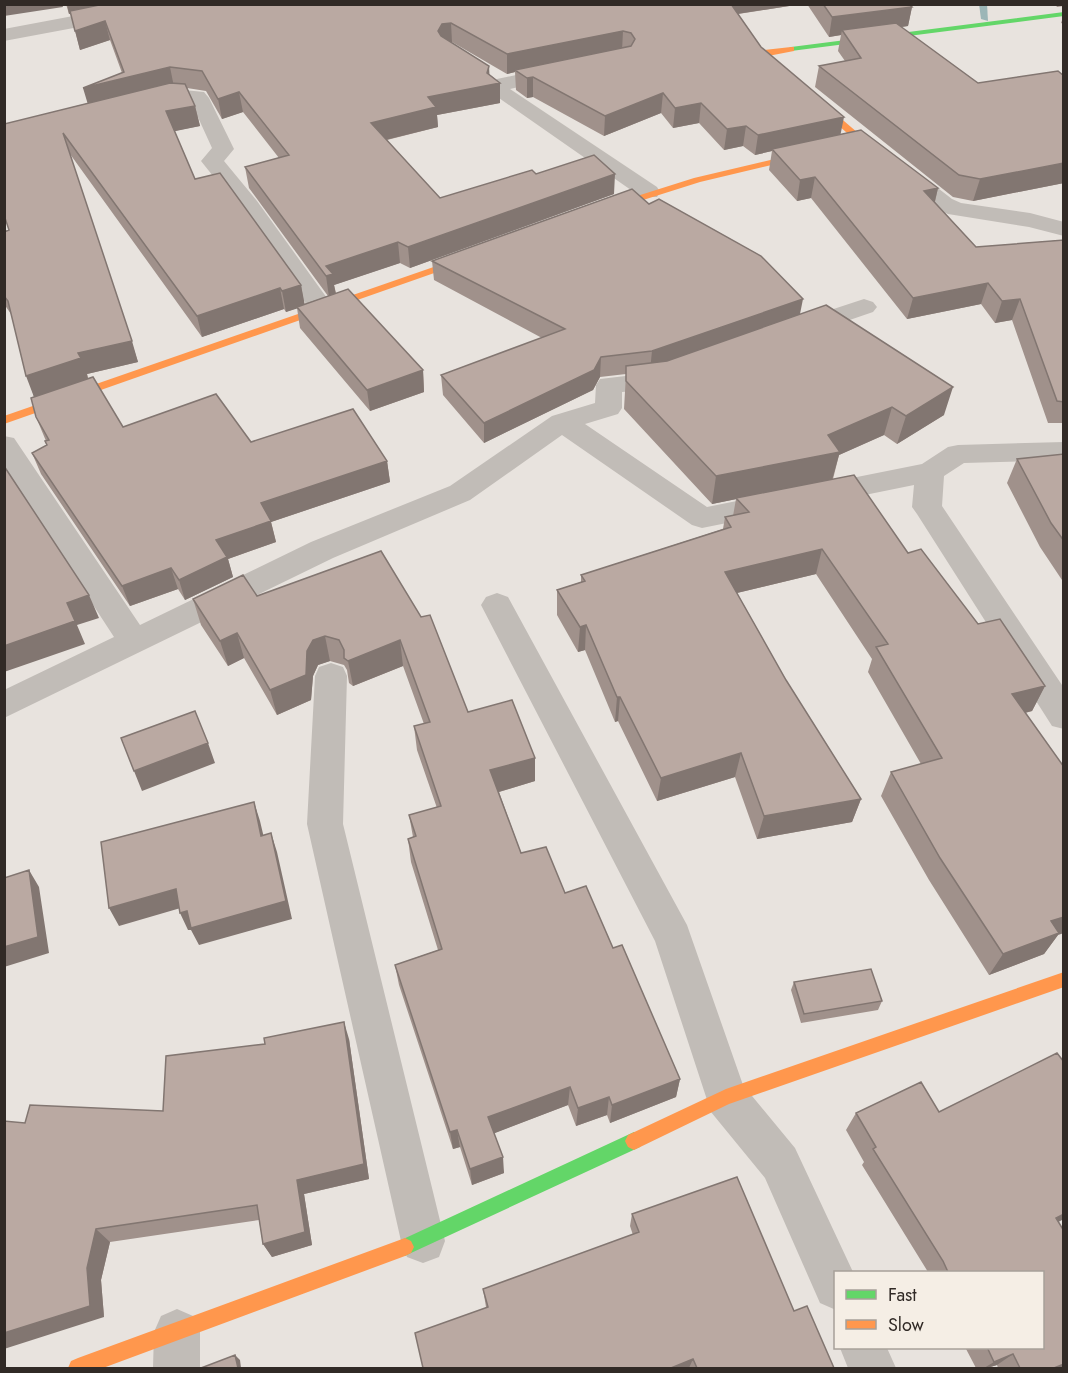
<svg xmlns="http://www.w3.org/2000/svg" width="1068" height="1373" viewBox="0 0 1068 1373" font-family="Jost,sans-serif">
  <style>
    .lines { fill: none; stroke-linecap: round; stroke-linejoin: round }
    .stream { fill: #9cb6b7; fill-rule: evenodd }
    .street { fill: #c1bcb7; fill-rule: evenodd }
    .fast { fill: #63d668; fill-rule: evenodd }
    .slow { fill: #ff974d; fill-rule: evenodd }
    .wall { fill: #a0918b; fill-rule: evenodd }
    .shaded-wall { fill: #827671 }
    .building { fill: #baa9a2; stroke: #827671; stroke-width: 1.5 }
  </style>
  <rect width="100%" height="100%" fill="#e8e3de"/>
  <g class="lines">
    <path class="stream" d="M979 4H987L988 21 981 19Z"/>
    <path class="street" d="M137 4H179L170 10 4 41V29Z
      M559 66 566 68 569 72 566 76 510 89 657 187 660 192 657 197H641L489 91 497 79Z
      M174 89 204 92 209 98 234 149 224 161 257 201 332 305 336 310 332 315 323 318 314 315 241 211 201 161 212 148 191 102C173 101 153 111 139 107L136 103 139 99Z
      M900 163 908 165 952 199 961 203 1030 213 1064 222V236L1029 227 948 214 936 209 892 175 889 170 892 165Z
      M864 299 873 302 877 307 873 312 800 337 791 335 787 329 791 323Z
      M669 368 678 370 682 376C672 392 640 391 622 392V408L618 414 585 424 707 507 922 464 948 447 958 445 1064 442V460L964 463 944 476 942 506 1064 688V729L1052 726 917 514 912 507 914 485 702 528 692 525 562 435 470 500 333 558 4 718V690L114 637 4 468V436L14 438 140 625 311 542 450 486 552 416 595 403 596 385 600 379 651 373Z
      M497 593 508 597 687 925 743 1085 795 1148 853 1272H836V1310L820 1303 765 1178 711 1112 655 941 481 605 486 597Z
      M331 663 343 667 347 676 343 824 445 1241 439 1257 423 1263 407 1257 401 1241 307 824 315 676 319 667Z
      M177 1309 193 1316 200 1332V1368H153L154 1332 161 1316Z
      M840 1348H887L896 1368H848Z"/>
    <path class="fast" d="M1064 12V16L791 51 787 49 791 47Z
      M634 1132 640 1135 643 1141 640 1147 411 1253 405 1256 399 1253 396 1247 399 1241Z"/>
    <path class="slow" d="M791 47H794V51L768 56 865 139V143L700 182 602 213H596V209L694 178 855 140 760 56 764 50Z
      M474 253 477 254V258L4 424V416Z
      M1064 972V987L729 1104 634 1150 628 1147 625 1141 628 1135 726 1089Z
      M405 1238 411 1241 414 1247 411 1253 405 1256 103 1368H68L71 1361 78 1358Z"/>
  </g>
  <path class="wall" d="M66 4H802L738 14 761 47 840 135 938 188 935 202 976 247 1064 240V423H1048L1012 320 995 323 981 304 907 319 811 198 797 201 769 170 772 151 755 155 743 146 724 150 699 123 673 128 661 113 604 136 533 97 527 98 516 90 515 72 507 74 452 42H451L500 83V103L437 115 438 127 387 140 440 198 536 174 614 194 410 268 400 263 334 285 336 293 423 370 424 392 370 411 300 328 297 308 286 312 284 309 202 337 70 154 138 362 87 374 88 378 123 427 251 442 387 461 390 482 271 522 276 542 228 559 233 577 185 600 178 589 130 606 41 474 32 453 47 446 45 441H46L36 417 34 397 11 314 4 304V232L9 230 4 215 88 103 122 73 110 40 80 50 71 14H69ZM187 88 206 91 222 119 243 112 279 158 245 167 249 188 328 296 304 304 301 285 195 179 174 131 200 126 195 106Z
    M807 4H909L912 7 908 26 901 27 978 83 1064 76V183L973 201 953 197 815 87 819 66 845 61 838 51 841 35 829 37Z
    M1055 4H1064V6L1057 7Z
    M1064 15V24L1061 23Z
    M649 204 800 314 944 415 897 444 884 435 839 455 833 479 908 553 978 624 1045 686 1032 711 1025 713 1058 935 1044 954 989 975 929 880 881 796 891 772 921 764 868 672 872 659 816 574 737 593 786 680 861 799 852 822 757 839 735 777 657 801 618 721 615 722 585 650 578 652 557 615V590L581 582V575L723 529 725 517 733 516 736 499 712 504 624 409 626 374 600 377 593 390 484 443 443 395 441 375 542 338 434 280 432 261Z
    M1064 454V583L1040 547 1007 483 1017 459Z
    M381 551 468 712 535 758V781L499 792 521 853 565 893 613 948 680 1079 676 1097 610 1123 607 1115 576 1126 568 1105 494 1133 504 1173 472 1185 460 1147 453 1149 399 985 395 965 438 950 411 862 408 839 413 837 409 815 437 808 417 750 414 726 424 724 403 666 353 686 349 683 347 670 344 665 330 661 318 665 313 676 311 700 277 715 244 658 228 666 201 625 193 599 257 596Z
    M794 982 882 1001 878 1010 801 1023 791 990Z
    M349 1039 369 1179 304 1194 312 1245 272 1257 263 1244 259 1220 110 1242 101 1280 104 1317 25 1123 163 1111Z
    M939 1112 1058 1222 1064 1231V1367L1059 1368H998L997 1365 987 1368H976L965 1347H1042V1272H928L862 1165 864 1162 846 1130 856 1113Z
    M632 1214 794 1311 834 1368H689L486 1307 483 1289 633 1235 630 1226Z"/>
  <path class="shaded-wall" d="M4 4H62L63 7 4 16Z
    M67 4H122L69 14Z
    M725 4H802L724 16Z
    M912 7 908 26 845 35 842 30 841 35 829 37 832 17Z
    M105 21 110 40 80 50 75 31Z
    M451 23 452 42 443 44 438 31 442 24Z
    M623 31 622 51 515 70V72L507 74V54Z
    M489 66 490 85 500 83V103L437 115 438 127 373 143 371 123 428 97 487 73Z
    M170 67 174 87 89 108 83 88Z
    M533 77V97L527 98V78Z
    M239 92 243 112 222 119 218 99Z
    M663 93 661 113 604 136 605 116Z
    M701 103 699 123 673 128 675 108Z
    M195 106 200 126 171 132 166 111Z
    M844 117 840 137 772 149V151L755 155 758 135Z
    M746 126 743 146 724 150 727 129Z
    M1064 163V183L973 201 980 179Z
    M615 174 614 194 410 268 408 247Z
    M815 177 811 198 797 201 800 180Z
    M938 188 933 209 924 191Z
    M398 242 400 263 334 285 336 295 329 297 326 276V266Z
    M988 283 981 304 907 319 913 298Z
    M301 285 305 306 286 312 282 291Z
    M280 288 284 309 202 337 197 316Z
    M803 299 799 319 650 371 652 351Z
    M1020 299 1012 320 995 323 1002 301Z
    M132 341 138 362 87 374 88 379 34 397 26 376 78 353Z
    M601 357 600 377 593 390 484 443V423Z
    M423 370 424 392 370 411 367 390Z
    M953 387 944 415 897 444 906 416Z
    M892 407 884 435 839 455 832 480 712 504 716 476 828 435Z
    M387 461 390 482 271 522 276 542 228 559 233 577 185 600 179 580 216 540 261 503Z
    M822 549 816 574 720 597 725 572Z
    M171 568 178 589 130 606 122 586Z
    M89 595 99 618 77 625 85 644 4 672V646L67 603Z
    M586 625 585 650 578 652 580 627Z
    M237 633 244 658 228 666 220 641Z
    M325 636 330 661 318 665 313 676 311 700 277 715 270 690 307 651 313 640Z
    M400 640 403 666 353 686 348 661Z
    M1045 686 1032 711 1000 719 1012 694Z
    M617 697H620L618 721 615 722Z
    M208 743 215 763 142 791 134 771Z
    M741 753 735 777 657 801 661 778Z
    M535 758V781L492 794 490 770Z
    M861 799 852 822 757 839 764 816Z
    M254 802 260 821 268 855 261 836Z
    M271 833 277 852 292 919 199 945 191 930H188L180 913Z
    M29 870 39 887 49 953 4 967V947Z
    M176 889 184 907 119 926 109 908Z
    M1064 917V933L1058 935 1044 954 989 975 1003 954 1051 921Z
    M344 1022 349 1039 369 1179 304 1194 312 1245 272 1257 263 1244Z
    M680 1079 676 1097 610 1123 612 1105Z
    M570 1087 568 1105 490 1135 488 1117Z
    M609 1097 607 1115 576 1126 578 1108Z
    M457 1130 460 1147 453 1149 450 1132Z
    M503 1157 504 1173 472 1185 470 1169Z
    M1064 1214V1219L1039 1232 1056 1218Z
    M96 1229 110 1242 101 1280 104 1317 4 1349V1333L87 1268Z
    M1013 1354 997 1365 987 1368H984L994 1362Z
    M235 1355 240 1360 241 1368H238Z
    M693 1359 689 1368H671Z
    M1064 1364V1367L1059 1368H1054Z"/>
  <path class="building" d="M104 4H731L761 47 844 117 758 135 746 126 727 129 701 103 675 108 663 93 605 116 533 77 527 78 515 70 631 46 635 39 631 33 623 31 507 54 451 23 442 24 438 31 441 36 489 66 487 73 500 83 428 97 436 107 371 123 440 198 532 170 536 174 594 155 615 174 408 247 398 242 326 266 333 274 326 276 245 167 289 155 239 92 218 99 202 71 170 67 83 88 124 72 105 21 75 31 70 11Z
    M823 4H909L912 7 832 17Z
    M896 23 978 83 1058 71 1064 76V163L980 179 959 175 819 66 861 58 842 30Z
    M170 83 185 84 195 106 166 111 195 179 220 173 301 285 282 291 280 288 197 316 63 133 132 341 78 353 81 358 26 376 8 301 4 296V232L9 230 4 215V124Z
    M861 130 938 188 924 191 976 247 1064 240V402L1057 401 1020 299 1002 301 988 283 913 298 815 177 800 180 772 149Z
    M632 189 649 204 659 199 761 256 803 299 652 351 601 357 594 370 484 423 441 375 565 329 432 261Z
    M348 289 423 370 367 390 297 307Z
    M826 305 953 387 906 416 892 407 828 435 840 452 716 476 626 381V366L667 361Z
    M93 377 123 427 216 394 251 442 353 409 387 461 261 503 271 521 216 540 227 557 179 580 171 568 122 586 32 453 47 445 45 441 49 440 36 417 31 398Z
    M1064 454V541L1051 523 1017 459Z
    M4 466 89 595 67 603 75 621 4 646Z
    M854 475 908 553 921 549 978 624 1000 619 1045 686 1012 694 1064 767V917L1051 921 1059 933 1003 954 940 858 891 772 942 758 876 647 888 644 822 549 725 572 786 680 861 799 764 816 741 753 661 778 620 697H617L586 625 580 627 557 590 585 581 581 575 731 527 725 517 749 512 736 498Z
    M381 551 421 617 430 615 468 712 512 700 535 758 490 770 521 853 546 847 565 893 586 886 613 948 622 945 680 1079 612 1105 609 1097 578 1108 570 1087 488 1117 503 1157 470 1169 457 1130 450 1132 395 965 442 949 408 839 416 836 409 815 441 806 414 726 430 722 400 640 348 661 344 658V650L339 640 325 636 313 640 307 651 306 675 270 690 237 633 220 641 193 599 243 575 257 596Z
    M195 711 208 743 134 771 121 738Z
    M254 802 261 836 271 833 286 901 191 928 187 911 180 913 176 889 109 908 101 842Z
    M29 870 38 937 4 947V878Z
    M871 969 882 1001 804 1014 794 982Z
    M344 1022 364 1164 297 1180 305 1232 263 1244 257 1205 96 1229 87 1268 90 1306 4 1333V1121L25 1123 30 1105 163 1111 166 1056 265 1044 264 1038Z
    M1057 1053 1064 1062V1214L1056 1218 1064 1231V1364L1054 1368H1020L1013 1354 994 1362 987 1347H1042V1272H948L943 1261 873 1149 876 1147 856 1113 921 1082 939 1112Z
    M737 1177 794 1311 807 1306 834 1368H697L693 1359 671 1368H423L415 1333 488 1307 483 1289 639 1232 632 1214Z
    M235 1355 238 1368H201Z"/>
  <rect width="1068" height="1373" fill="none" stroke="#312a26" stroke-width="12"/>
  <rect x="834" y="1271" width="210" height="78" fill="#f5eee5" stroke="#a7a099" stroke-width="1.5"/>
  <rect x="846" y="1290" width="30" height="9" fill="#63d668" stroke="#a7a099" stroke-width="1.5"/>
  <text x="888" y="1301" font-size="18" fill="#312a26">Fast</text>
  <rect x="846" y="1320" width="30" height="9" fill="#ff974d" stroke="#a7a099" stroke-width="1.5"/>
  <text x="888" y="1331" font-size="18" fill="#312a26">Slow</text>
</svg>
